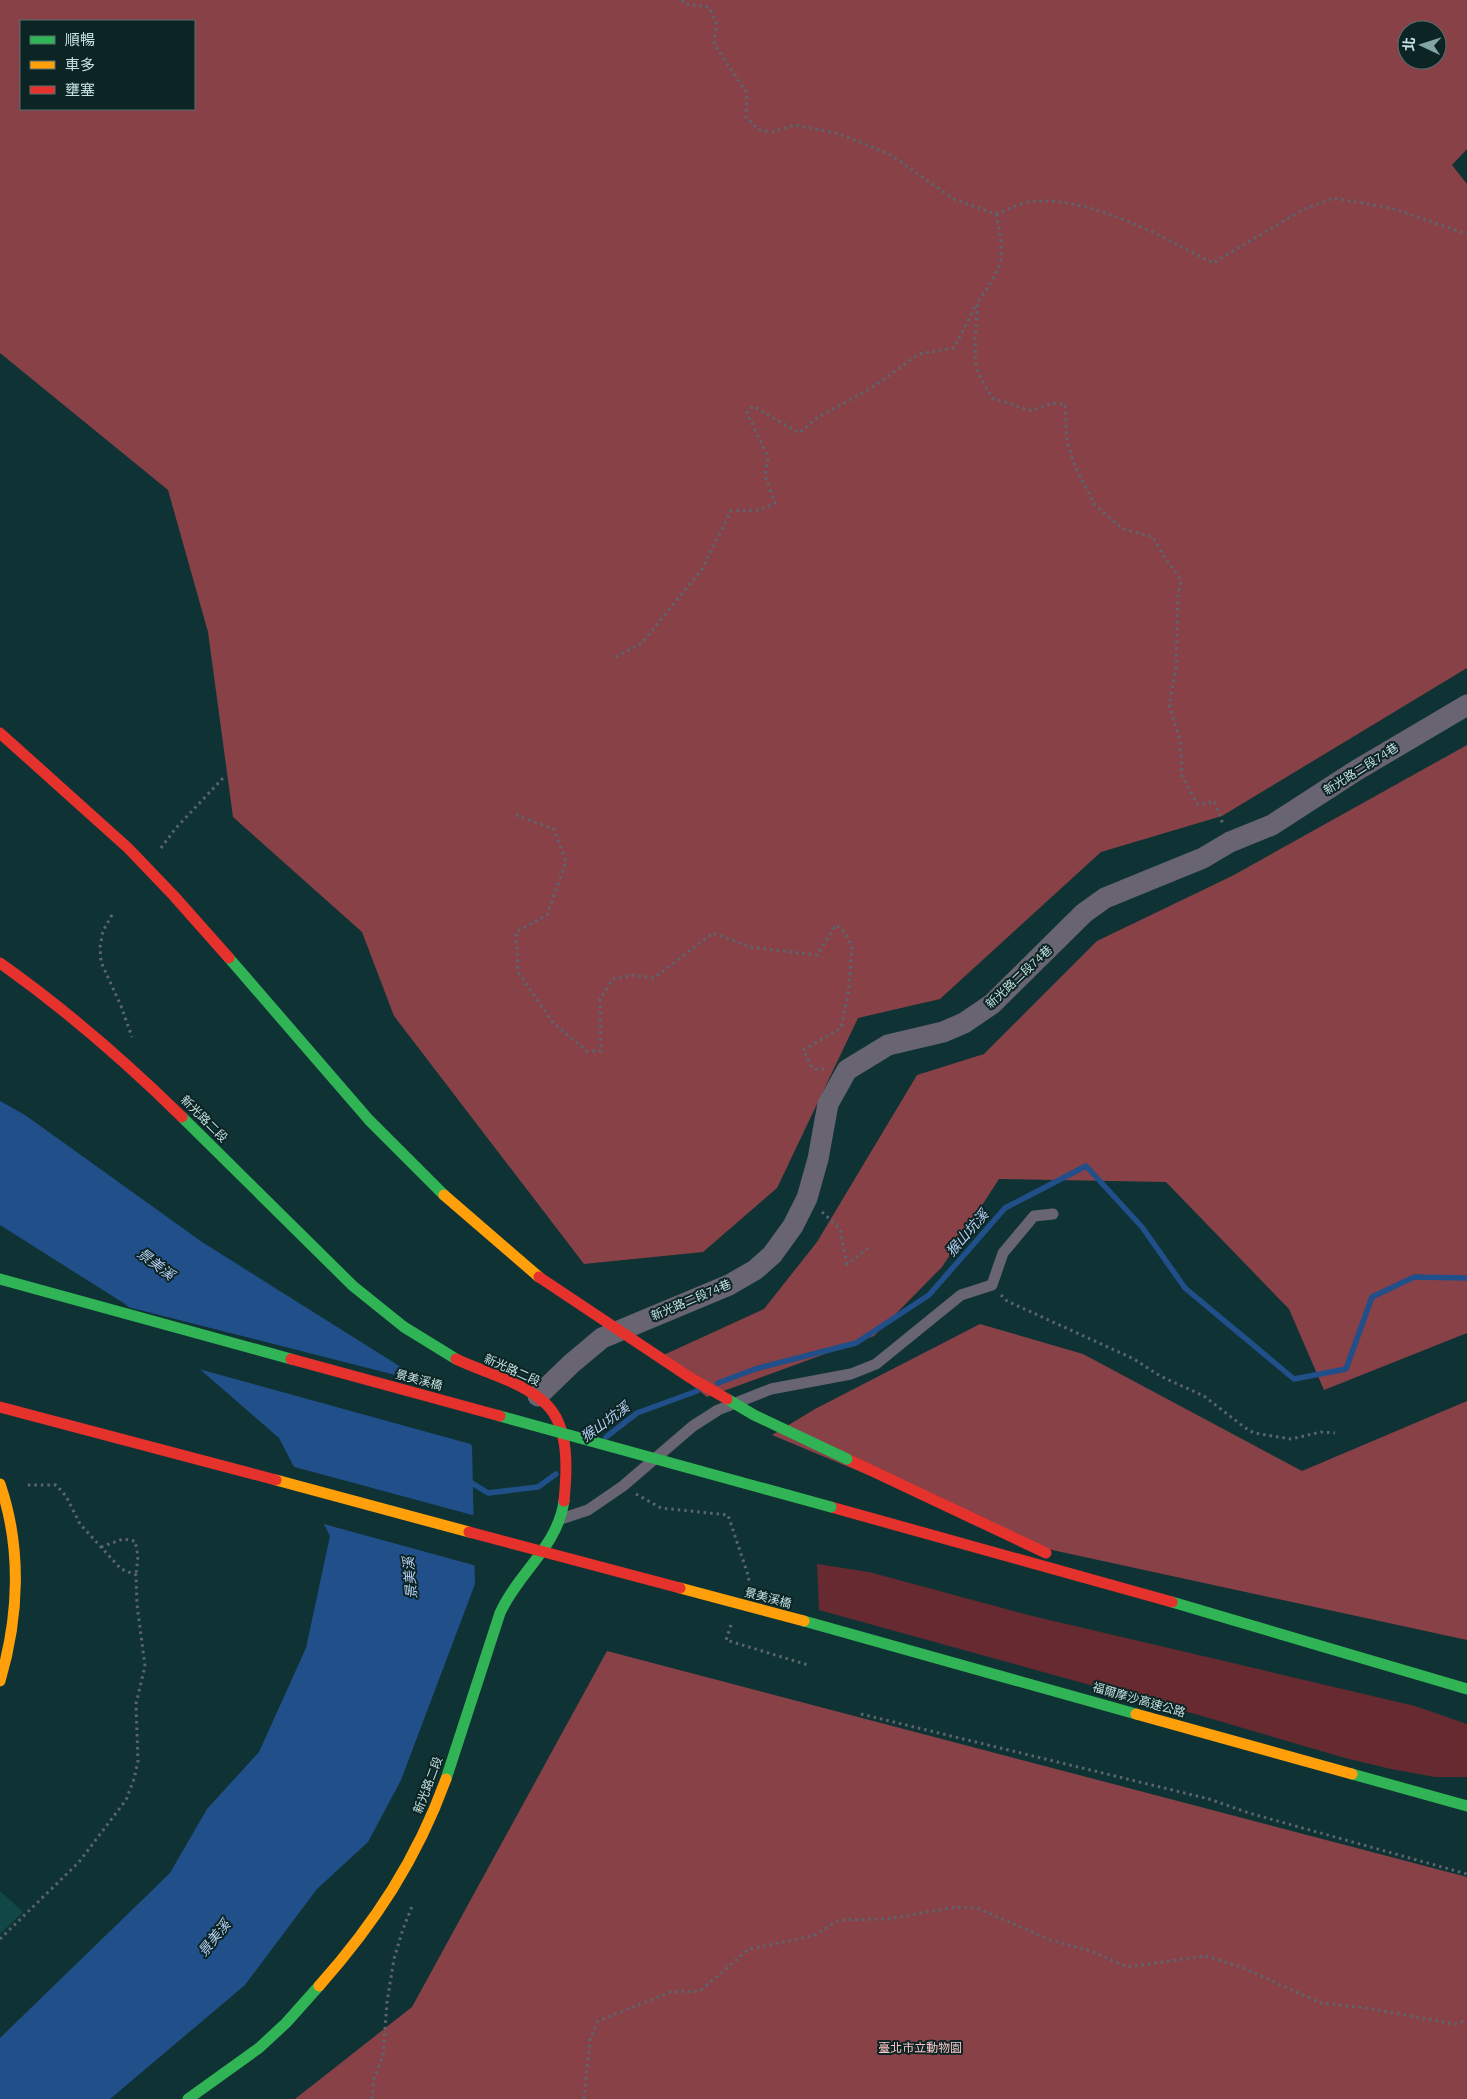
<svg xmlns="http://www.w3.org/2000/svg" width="1467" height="2099" viewBox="0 0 1467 2099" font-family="Ubuntu,'Noto Sans TC',sans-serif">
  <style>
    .built { fill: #124748 }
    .green { fill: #672a31 }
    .forest { fill: #884147; fill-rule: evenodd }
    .water { fill: #214f8a }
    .pier { fill: #0f3334 }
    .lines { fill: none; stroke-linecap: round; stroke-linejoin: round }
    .stream { stroke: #214f8a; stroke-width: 5.5 }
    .path { stroke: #5c656d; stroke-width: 3; stroke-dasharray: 2.5 4; stroke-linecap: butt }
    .lane { stroke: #696472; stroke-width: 11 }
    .street { stroke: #696472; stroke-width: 21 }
    .fast { stroke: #30b455; stroke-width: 11 }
    .slow { stroke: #ff9f0a; stroke-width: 11 }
    .jam { stroke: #e5322d; stroke-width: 11 }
    .fast-bridge { stroke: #30b455; stroke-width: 11 }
    .slow-bridge { stroke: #ff9f0a; stroke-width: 11 }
    .jam-bridge { stroke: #e5322d; stroke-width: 11 }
    .labels { text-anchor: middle; stroke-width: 4; stroke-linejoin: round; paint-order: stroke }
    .street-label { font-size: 12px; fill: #c5e1e1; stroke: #0c2424 }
    .park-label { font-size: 12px; fill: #fcc8c9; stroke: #0c2424 }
    .water-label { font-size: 14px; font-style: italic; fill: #b7d1f6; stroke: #0c2424 }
  </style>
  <rect width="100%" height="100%" fill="#0f3334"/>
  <path class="built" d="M0 1891 23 1912 0 1934Z"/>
  <path class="green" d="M817 1564 869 1572 1028 1615 1415 1706 1467 1724V1777H1435L1391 1769 1345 1758 1195 1714 819 1610Z"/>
  <path class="forest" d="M0 0H1467V149L1452 165 1467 184V668L1222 816 1101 852 940 999 858 1018 777 1188 703 1252 584 1264 394 1016 362 932 233 817 208 632 168 490 0 353ZM21 21H194V109H21ZM1407 30H1437V60H1407Z
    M1467 745V1333L1324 1390 1289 1309 1166 1182 999 1179 942 1267 874 1336 707 1397 657 1358 764 1309 817 1242 917 1075 984 1054 1097 941 1232 876Z
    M980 1324 1083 1354 1302 1471 1467 1401V1640L1043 1548 772 1435 815 1409Z
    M607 1651 1467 1877V2099H295L412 2007Z"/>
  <path class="water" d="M0 1101 25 1115 202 1242 412 1374 472 1446 475 1584 401 1780 368 1842 317 1889 245 1985 110 2099H0V2038L170 1873 207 1809 259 1752 306 1648 330 1536 279 1438 125 1304 0 1225Z"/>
  <path class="pier" d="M124 1306 423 1382 474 1445 195 1368Z
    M291 1466 476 1516 477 1566 320 1523Z"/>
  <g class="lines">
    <path class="stream" d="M718 1383 755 1369 856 1343 929 1295 1005 1208 1086 1166 1142 1227 1185 1288 1294 1379 1346 1369 1372 1297 1414 1277 1467 1278
      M606 1437 637 1413 697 1391
      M467 1480 488 1493 538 1487 556 1474"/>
    <path class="path" d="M682 0 685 4 709 7 716 22 714 44 747 93 746 117 759 130 772 132 795 125 836 133 865 144 889 154 954 199 996 214 1001 239V263L990 284 978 302 975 340 976 369 992 398 1032 411 1051 403 1065 404 1067 441 1076 469 1095 505 1123 529 1153 537 1165 558 1181 580 1178 596 1176 668 1169 705 1180 740 1182 776 1198 805 1214 801 1223 824
      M996 214C1008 210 1023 201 1036 201 1096 199 1161 236 1213 263L1302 210 1334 198 1394 209 1467 234
      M616 657 642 643 702 569 731 511 760 510 775 503 765 476 768 457 747 413 753 406 799 433 818 417 870 389 919 354 954 348 976 305
      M516 815 554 829 566 862 547 915 516 932 518 972 553 1023 587 1051H601L600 999 613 979 634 975 654 978 713 933 750 947 817 955 836 925 845 932 852 947 848 995 841 1028 803 1050 813 1069H825
      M161 848 175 829 224 777
      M112 915 103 931 100 947 101 962 121 1006 132 1037
      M822 1212 840 1229 847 1264 868 1248
      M1001 1295 1007 1301 1134 1359 1160 1376 1204 1396 1244 1427 1254 1433 1291 1439 1321 1432 1335 1433
      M636 1494 661 1508 728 1515 749 1578 748 1582
      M101 1547 123 1539 135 1541 138 1556 136 1575
      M731 1625 726 1640 808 1665
      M861 1714 1209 1799 1249 1813 1467 1874
      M0 1939 79 1862 126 1800 134 1779 138 1761 136 1704 145 1666 137 1605 136 1575 121 1569 80 1524 66 1496 56 1485H25
      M372 2099 374 2078 383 2056 387 2002 394 1959 403 1929 413 1904
      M584 2099 590 2040 598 2021 671 1992 700 1991 749 1949 813 1936 839 1920 888 1919 957 1907 977 1908 1050 1940 1091 1951 1127 1967 1206 1956 1241 1967 1321 2003 1366 2008 1455 2024 1467 2020"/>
    <path class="lane" d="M561 1519 588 1510 623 1486 693 1426 718 1410 771 1389 851 1374 876 1364 961 1295 992 1285 1003 1253 1034 1216 1053 1214"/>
    <path class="street" d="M538 1396 571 1364 602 1338 729 1285 755 1270 772 1255 793 1226 807 1198 818 1159 828 1104 847 1070 888 1045 943 1032 964 1023 992 1004 1084 913 1105 898 1203 858 1230 842 1272 825 1357 770 1467 705"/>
    <path class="fast" d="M229 958 369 1120 444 1195
      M182 1117 353 1286 404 1327 456 1359
      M1172 1602 1467 1689
      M804 1621 1136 1714
      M1352 1774 1467 1806
      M446 1779 500 1613C518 1573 558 1546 564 1501
      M188 2099 259 2048 286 2023 319 1986"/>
    <path class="slow" d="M444 1195 539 1277
      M0 1484C22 1548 19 1617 0 1681
      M1136 1714 1352 1774
      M319 1986C375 1923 417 1859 446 1779"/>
    <path class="jam" d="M0 733 128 848 174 896 229 958
      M0 963C65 1009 125 1061 182 1117
      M456 1359C485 1373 522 1381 546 1404 570 1427 567 1471 564 1501
      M847 1459 1046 1553
      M831 1507 1172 1602"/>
    <path class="fast-bridge" d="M0 1279 291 1359
      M727 1399 754 1415 847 1459
      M500 1416 831 1507"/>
    <path class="slow-bridge" d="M276 1480 469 1532
      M680 1588 804 1621"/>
    <path class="jam-bridge" d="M539 1277 689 1377 727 1399
      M291 1359 500 1416
      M0 1407 276 1480
      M469 1532 680 1588"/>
  </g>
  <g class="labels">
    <g class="street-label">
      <text transform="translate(1361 769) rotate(-32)" y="4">新光路二段74巷</text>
      <text transform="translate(1019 977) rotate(-43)" y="4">新光路二段74巷</text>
      <text transform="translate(204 1119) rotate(45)" y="4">新光路二段</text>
      <text transform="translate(691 1300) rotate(-23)" y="4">新光路二段74巷</text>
      <text transform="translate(512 1370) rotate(24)" y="4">新光路二段</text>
      <text transform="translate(419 1380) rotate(15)" y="4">景美溪橋</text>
      <text transform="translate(768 1598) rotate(15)" y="4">景美溪橋</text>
      <text transform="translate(1139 1700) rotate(16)" y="4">福爾摩沙高速公路</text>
      <text transform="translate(428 1785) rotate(-69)" y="4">新光路二段</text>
    </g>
    <g class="park-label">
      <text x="920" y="2052">臺北市立動物園</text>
    </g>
    <g class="water-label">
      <text transform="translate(967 1233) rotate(-49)" y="5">猴山坑溪</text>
      <text transform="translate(156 1264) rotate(37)" y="5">景美溪</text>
      <text transform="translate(605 1422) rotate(-36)" y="5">猴山坑溪</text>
      <text transform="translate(410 1578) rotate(-95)" y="5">景美溪</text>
      <text transform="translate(214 1938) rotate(-51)" y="5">景美溪</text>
    </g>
  </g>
  <rect x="20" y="20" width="175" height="90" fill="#0c2424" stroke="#567070"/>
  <rect x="30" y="36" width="25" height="8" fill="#30b455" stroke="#567070"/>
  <text x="65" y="45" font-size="15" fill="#c5e1e1">順暢</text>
  <rect x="30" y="61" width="25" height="8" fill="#ff9f0a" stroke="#567070"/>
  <text x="65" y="70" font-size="15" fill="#c5e1e1">車多</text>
  <rect x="30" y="86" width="25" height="8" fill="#e5322d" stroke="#567070"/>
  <text x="65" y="95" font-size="15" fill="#c5e1e1">壅塞</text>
  <g transform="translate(1422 45) rotate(274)"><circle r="24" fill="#0c2424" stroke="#567070"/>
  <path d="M0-4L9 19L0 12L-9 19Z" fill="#85a4a4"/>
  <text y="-8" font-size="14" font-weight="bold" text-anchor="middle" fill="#c5e1e1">北</text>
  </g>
</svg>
